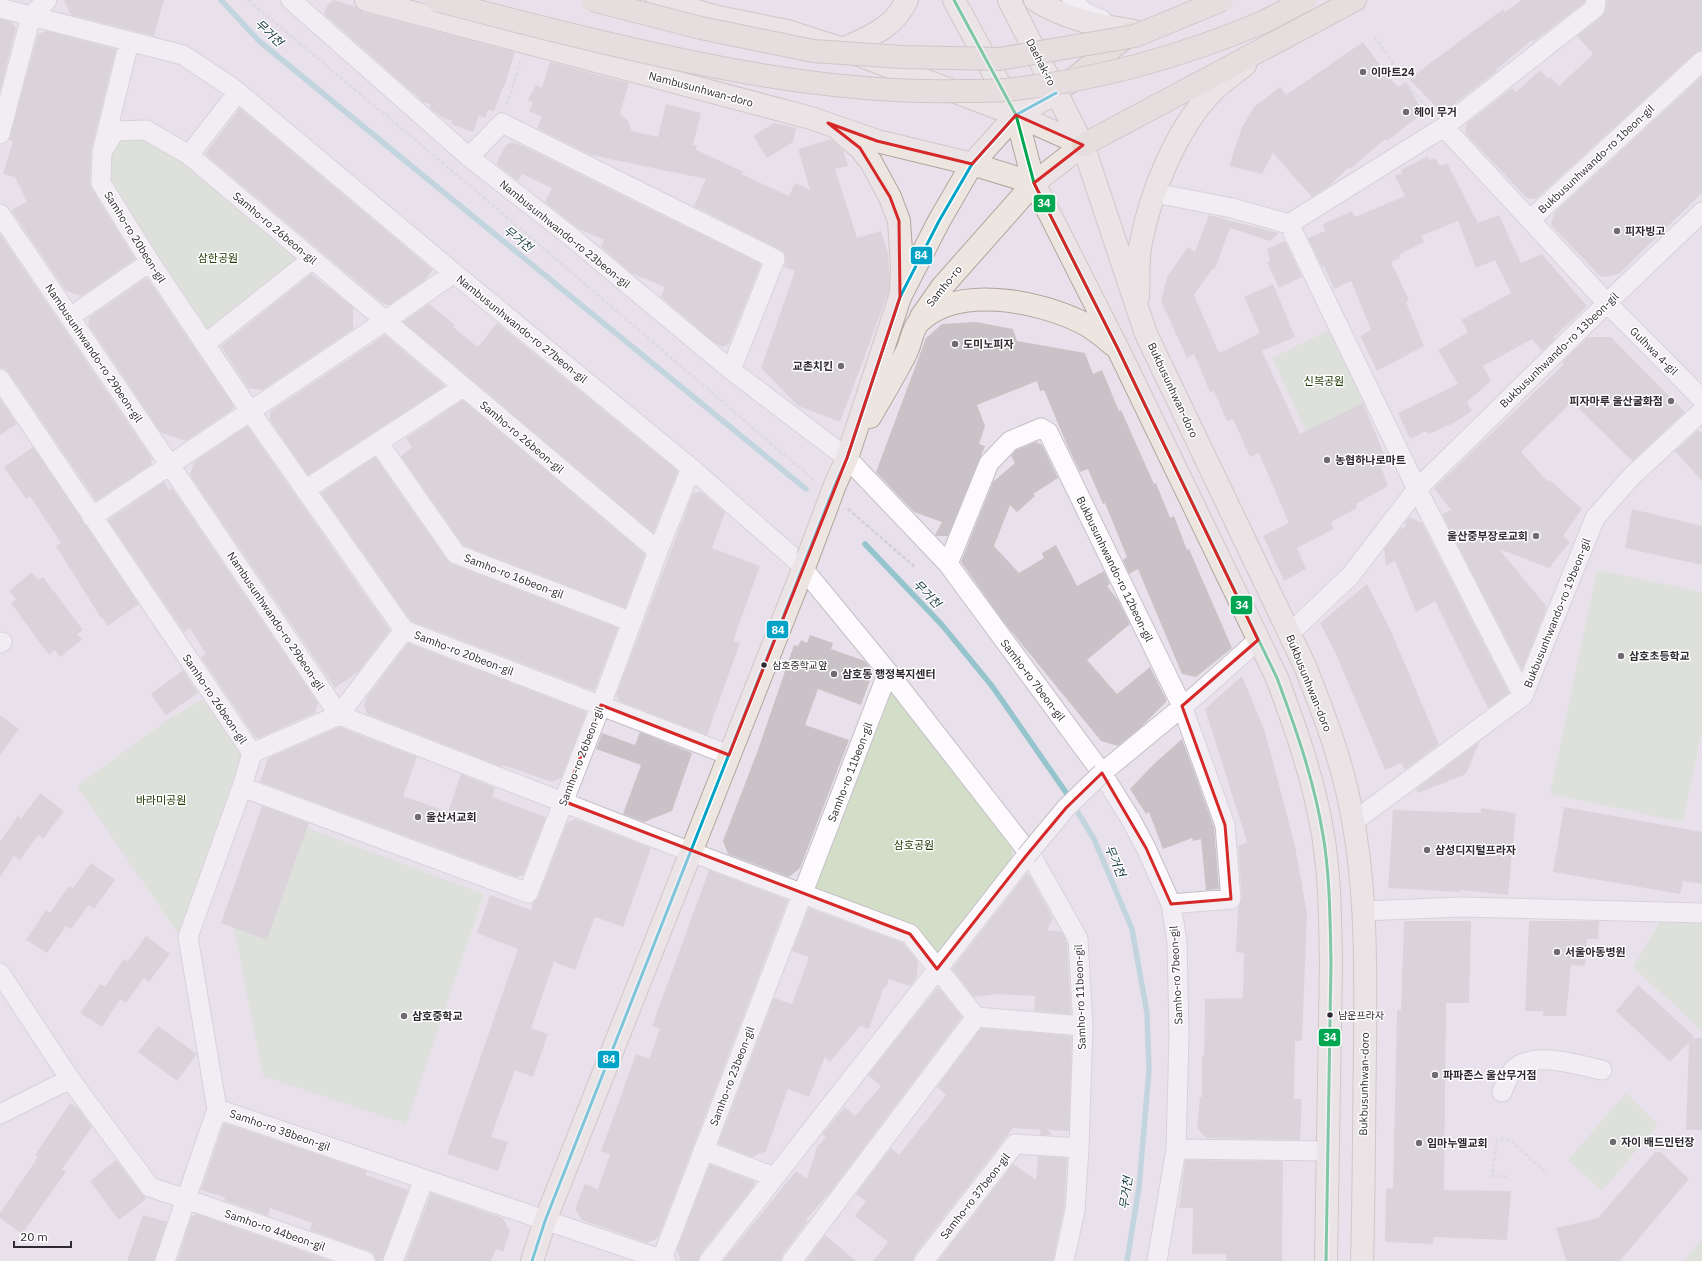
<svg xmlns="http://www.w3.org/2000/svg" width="1702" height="1261" viewBox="0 0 1702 1261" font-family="'IBM Plex Sans','Noto Sans KR',sans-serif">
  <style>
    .green { fill: #d3dec9 }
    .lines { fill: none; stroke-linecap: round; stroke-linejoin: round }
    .stream { stroke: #95c4cc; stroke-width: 5.5 }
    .building { fill: #c9c2c6 }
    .minor-casing { stroke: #c4bfc6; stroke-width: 21 }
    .major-casing { stroke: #b3a59e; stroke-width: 24 }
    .highway-casing { stroke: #b3a59e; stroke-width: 24 }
    .path { stroke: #d2d0d2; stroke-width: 2.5; stroke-dasharray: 4 2; stroke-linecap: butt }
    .minor { stroke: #fcfafc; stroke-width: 19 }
    .major { stroke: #ede6e0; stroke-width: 22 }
    .highway { stroke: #e4d8ce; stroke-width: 22 }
    .minor-bridge-casing { stroke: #c4bfc6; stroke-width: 21; stroke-linecap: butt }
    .major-bridge-casing { stroke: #b3a59e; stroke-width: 24; stroke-linecap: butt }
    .highway-bridge-casing { stroke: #b3a59e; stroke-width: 24; stroke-linecap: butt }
    .minor-bridge { stroke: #fcfafc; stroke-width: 19 }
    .major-bridge { stroke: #ede6e0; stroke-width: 22 }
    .highway-bridge { stroke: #e4d8ce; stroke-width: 22 }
    .bus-1-casing { stroke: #fff; stroke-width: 6 }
    .bus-2-casing { stroke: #fff; stroke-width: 6 }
    .bus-1 { stroke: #00a651; stroke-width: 3 }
    .bus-2 { stroke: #02a3c6; stroke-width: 3 }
    .marked { fill: none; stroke: #d62828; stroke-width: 3; stroke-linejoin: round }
    .poi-dot { fill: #706a72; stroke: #fff; stroke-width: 1.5 }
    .bus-dot { fill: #2f2a31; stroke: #fff; stroke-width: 1.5 }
    .labels { text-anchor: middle; stroke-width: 3; stroke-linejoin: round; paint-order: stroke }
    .bus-label { font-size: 10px; fill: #2f2a31; stroke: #fff; text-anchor: start }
    .street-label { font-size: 11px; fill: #2f2a31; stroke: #fff }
    .poi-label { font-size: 11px; font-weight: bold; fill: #2f2a31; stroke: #fff; text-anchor: start }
    .park-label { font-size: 11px; fill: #203803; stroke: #fff }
    .water-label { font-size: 12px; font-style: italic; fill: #15383c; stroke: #fff }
    .line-badge { stroke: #fff; stroke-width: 1.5 }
    .badge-label { font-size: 11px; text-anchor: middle; font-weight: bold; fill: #fff }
  </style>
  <rect width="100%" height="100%" fill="#e8e1eb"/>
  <path class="green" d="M146 130 312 259 205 344 101 183 115 131Z
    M1338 326 1373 399 1306 431 1272 358Z
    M1597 570 1702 592V732L1683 822 1550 794Z
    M892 690 1013 848 1012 856 1007 865 937 956 815 890Z
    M202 699 243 753 230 788 181 938 77 786 163 723Z
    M307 828 484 894 406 1124 263 1076 234 928 267 940Z
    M1666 912 1702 913V1031L1633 967Z
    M1626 1093 1658 1125 1602 1191 1568 1160Z
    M1702 1240V1261H1683Z"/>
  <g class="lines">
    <path class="stream" d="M221 0 259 41 806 489
      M865 544 942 625 992 686 1065 791 1094 839 1132 929 1147 1013 1149 1070 1139 1187 1127 1261"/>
  </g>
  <path class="building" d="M64 0H164L154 36 71 15Z
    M334 0 356 7 363 12 515 52 504 87H503L494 111 488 110 485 118 479 115 473 132 451 124 452 121 441 117 430 108 431 105 423 102 417 96V95L413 93 324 14 327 5Z
    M1522 0H1585V2L1563 19 1533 42 1532 40 1496 70 1497 71 1449 108 1446 104 1438 109 1409 79 1503 9 1505 12Z
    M1607 0H1702V50L1695 53 1536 199 1527 198 1465 133 1467 123 1512 88 1516 92 1540 70 1548 79 1550 77 1559 86 1593 54 1577 36 1602 16 1606 9Z
    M0 19 12 22 16 28 0 91Z
    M46 31 116 49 91 150 90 183 92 189 135 259 81 296 66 291 11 210 27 202 15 177 3 174 13 141 9 140 38 34Z
    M1363 42 1388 76 1398 87 1406 81 1423 113 1387 141 1385 139 1350 169 1349 167 1329 186 1312 197 1273 153 1262 174 1229 166 1242 127 1254 107 1280 87 1286 95Z
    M550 62 629 83 620 113 629 122 631 131 658 137 666 104 701 113 693 145H697L696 150 744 172 741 174 789 196 795 183 810 190 798 149 831 139 843 150 848 166 835 169 857 238 881 231 889 257 888 259 889 265V291L840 422 798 406 761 368 795 271 784 267 786 258 784 252 694 206 706 179 591 155 537 128 542 117 529 111 533 102 528 100 536 85 542 88Z
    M1702 76V193L1620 273 1611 276 1601 277 1551 225 1554 213Z
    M240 108 433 270 425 280 389 305 382 303 205 154Z
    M774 123 796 128 793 142 767 158 753 136Z
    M512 142 527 148 761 264 729 344 723 347 715 343 661 297 665 287 631 273 601 247 604 240 579 229 545 202 552 188 522 174 518 181 496 164 506 145Z
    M1428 156 1429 160 1435 158 1440 166 1447 163 1478 223 1499 215 1521 263 1542 254 1587 306 1553 338H1556L1542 351 1532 339 1483 366 1491 381 1467 402 1472 411 1454 423 1428 434 1426 431 1410 439 1398 413 1458 384 1438 350 1468 332 1461 320 1511 293 1495 260 1476 268 1458 221 1421 236 1424 242 1399 255 1400 258 1391 262 1409 300 1406 302 1424 346 1377 371 1360 336 1371 330 1351 281 1334 289 1324 266 1322 267 1308 238 1325 231 1323 224 1352 211 1355 217 1405 196 1395 176 1402 173 1401 170Z
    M1209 215 1279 233 1270 241 1230 228 1215 269 1213 268 1194 295 1219 353 1260 333 1244 297 1273 284 1295 337 1262 351 1300 434 1363 403 1388 464 1381 467 1388 486 1356 504 1357 508 1331 522 1334 529 1297 548 1306 569 1284 581 1263 536 1289 523 1259 453 1250 457 1233 419 1227 421 1214 391 1210 392 1194 354 1187 358 1161 301 1167 277 1188 247 1195 252Z
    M0 234 153 460 150 462 152 464 96 501 9 373 5 369 0 368Z
    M1285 241 1302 277 1279 288 1267 262 1270 261 1267 249Z
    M311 274 353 307V329L262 390 248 388 221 346Z
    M145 279H148L234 406 232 410 186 441 161 433 88 324 90 317Z
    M429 304 455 325 453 327 478 347 497 323 678 471 653 533 403 322Z
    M976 322 1013 329 1017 341 1085 353 1093 374 1102 370 1119 411 1121 410 1154 484 1156 483 1170 518 1174 516 1187 550 1189 549 1232 648 1196 677 1182 674 1138 569 1129 574 1123 560 1127 557 1105 503 1103 504 1088 469 1080 472 1067 445 1044 390 1040 391 1037 381 977 405 985 426 979 444 985 446 948 536H936L935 535 942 522 914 512 876 472 926 338 942 324Z
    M385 335 445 386 308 475 269 419 271 411Z
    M1588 337H1611L1685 412 1632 461 1572 402 1521 452 1548 482 1550 480 1582 509 1563 536 1570 542 1549 568 1499 549 1547 607 1522 670 1442 514 1451 510 1434 488 1564 364 1562 362Z
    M0 399 17 424 0 435Z
    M463 400 645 554 625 608 463 545 401 456 412 447 406 438Z
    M247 426 390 630 358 672 335 688 190 475 194 462Z
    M1698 430 1702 434V481L1675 451Z
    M1036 442 1042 445 1058 478 1033 494 1035 496 1017 512 1010 505 994 546 1019 573 1044 558 1042 553 1056 545 1077 586 1104 571 1110 584 1107 586 1118 600 1130 624 1087 660 1117 694 1150 667 1166 699V702L1140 728 1118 746 1101 741 1003 621 961 562 993 482 1015 463 1011 456 1016 450Z
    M33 447 139 604 108 626 102 617 101 618 56 546 61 543 30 496 26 499 4 467Z
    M375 457 447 560 452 564 618 628 594 691 411 621 321 493Z
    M164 482 169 490 172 488 318 703 315 713 259 738 255 737 201 657 206 654 190 628 184 632 108 520Z
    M701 492 725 512 712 548 760 566 733 641 740 643 707 735 619 701 616 695 693 493Z
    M1632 509 1702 526V565L1625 548Z
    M1409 517 1422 523 1509 693 1488 708 1435 601 1416 612 1395 561 1386 566 1384 549 1399 530 1406 526 1405 523Z
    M32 572 38 580 43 577 83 630 77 634 82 640 60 657 55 650 49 655 11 603 16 599 9 591Z
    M1367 584 1390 629 1439 744 1405 770 1401 763 1385 770 1336 654 1320 623Z
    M810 635 833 643 831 649 865 661 873 672 861 705 818 689 805 725 849 740 800 868 789 877 728 854 723 841 758 750 794 645 798 646 801 640 807 643Z
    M408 643 585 711 586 714 561 778 552 782 503 765 502 767 367 714 364 706 367 697Z
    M183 670 198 693 166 715 151 694Z
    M1242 676 1264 729 1276 773 1295 846 1307 913 1302 1041H1295L1294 1099H1302L1300 1140 1206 1138 1197 1128 1200 1097H1202V1056H1204L1205 999 1243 998 1244 953 1236 952 1238 907 1242 898 1238 846 1247 842 1205 709Z
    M0 715 19 729 0 755Z
    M339 727 417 757 403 796 448 812 461 774 495 788 492 797 546 817 523 875 517 877 260 782 268 758Z
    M640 732 692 753 672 811 644 822 623 814 641 765 596 749 602 733 635 745Z
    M1182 739 1214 827 1219 889 1206 890 1201 839 1193 841 1192 838 1163 849 1149 812 1146 814 1130 789 1154 764Z
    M1480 741 1466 774 1418 793 1416 789Z
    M40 793 64 811 43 839 38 835 20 860 14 856 0 877V842L18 816 21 819Z
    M262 806 309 823 267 940 221 923Z
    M1564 807 1702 832V884L1683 881 1680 894 1553 872Z
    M1481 808 1516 813 1508 895 1460 890V892L1388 888 1393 810 1481 813Z
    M575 819 651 848 623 927 595 917 575 970 554 962 531 1028 548 1034 533 1077 515 1070 491 1137 508 1142 498 1171 447 1154 518 949 477 933 490 895 531 910 533 902 538 897 567 823Z
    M91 863 115 880 94 909 89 905 71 929 66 926 47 953 26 940 46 910 50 913 69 886 73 888Z
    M709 870 788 900 658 1238 647 1243 582 1220 575 1209 585 1184 598 1189 610 1154 601 1151 636 1054 649 1059 660 1029 652 1026Z
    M1027 873 1030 876 1053 918 1047 930 1062 932 1066 939 1065 942H1067L1071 1014 1034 1011 1035 996 996 994 974 997 952 969Z
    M809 908 903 943 918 962 917 977 910 986 889 979 886 988 884 987 869 1029 860 1026 830 1062 825 1057 809 1097 788 1089 766 1151 752 1157 718 1144 774 998 792 1004 809 957 792 951Z
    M1404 921H1471L1469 1003H1446L1444 1190 1511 1191 1507 1240 1434 1237 1433 1244 1385 1242 1386 1188 1393 1189 1397 1010H1401Z
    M1529 921H1599L1598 939H1587L1585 966 1571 965 1566 1016H1543V1011H1525Z
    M146 936 170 954 149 982 144 978 126 1003 120 999 102 1027 80 1013 100 984 105 987 124 959 127 962Z
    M1638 985 1694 1036 1692 1038H1702V1130H1686L1689 1042 1670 1062 1616 1011Z
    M938 987 962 1017 831 1191 806 1220 808 1221 783 1254 781 1261H723L796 1171 807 1179 817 1147 826 1137 822 1134 845 1107 855 1116 881 1086 868 1075Z
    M158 1026 197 1054 177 1081 138 1052Z
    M981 1028 1072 1036 1069 1131 1048 1130 1052 1135H1040L1041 1130 1013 1128 915 1254 913 1261H873L888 1242 855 1216 866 1201 856 1194 891 1148 899 1155 946 1095 937 1087Z
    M70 1103 78 1108 92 1127 62 1169 66 1172 22 1234 0 1218V1213L38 1157 35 1155Z
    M224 1123 367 1171 366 1175 408 1190 382 1261H376L374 1254 369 1251 310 1230 312 1223 270 1208 268 1216 223 1200 226 1198 201 1190Z
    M1655 1152H1661L1689 1179 1620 1261H1566L1556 1228 1598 1218Z
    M1038 1156 1067 1158 1064 1208 1053 1261H938L1013 1164 1036 1180Z
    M116 1160 146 1199 119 1220 90 1181Z
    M1185 1160 1283 1161 1282 1261H1226V1254H1192L1193 1208H1179Z
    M710 1164 755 1182 754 1186 700 1254 698 1261H681L677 1249Z
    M431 1193 503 1218 510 1232 503 1252 496 1249 491 1261H405Z
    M197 1214 331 1261H177L191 1217Z
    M143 1215 167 1222 154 1261H127Z
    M825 1235 856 1261H806Z"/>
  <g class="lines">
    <defs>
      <path id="minor" d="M291 0 469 157 569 235 731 370 847 458 948 564 1102 773 1130 818 1146 848 1171 904 1177 942 1179 1035 1176 1149 1157 1261
        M1072 0 1084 12 1102 20
        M0 8 183 55 234 89 454 273 691 468 796 560 888 672 1032 857 1078 939 1083 1026 1079 1148 1075 1210 1064 1261
        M129 42 102 152 101 183 150 262 250 411 404 630 729 755
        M1444 127 1607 303 1702 399
        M0 134 31 16 47 0
        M189 155 238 92
        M469 157 502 123 775 259 731 370
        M1155 193 1232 208 1289 224 1444 127 1595 8 1596 0
        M0 214 339 715 691 852 910 934 976 1017
        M1530 220 1702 61
        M1289 224 1417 489 1523 696
        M70 317 150 262
        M205 344 312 259
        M0 379 252 753 242 787 528 893 601 705 658 551 189 155 146 130 115 131 102 152
        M378 442 456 554 632 622
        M305 490 463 387
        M92 517 385 321 454 273
        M658 551 691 468
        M948 564 989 463 1010 441 1041 428 1048 432 1182 706 1225 825 1231 899 1171 904
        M1289 634 1350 576 1417 489 1607 303 1702 212
        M0 643 2 642
        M252 753 339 715 404 630
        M1102 773 1199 693 1258 640
        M242 787 188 937 217 1109 666 1261
        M1353 822 1523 696 1595 518 1631 477 1702 411
        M1363 911 1461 907 1702 913
        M0 973 70 1079 150 1187 186 1199 165 1261
        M1502 1092C1505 1085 1509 1073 1515 1068 1536 1051 1578 1065 1602 1070
        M217 1109 186 1199 365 1261
        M0 1114 70 1079
        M1176 1149 1328 1151
        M703 1150 774 1177
        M393 1261 424 1179
        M661 1261 888 672
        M709 1261 1026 856
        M792 1261 976 1017 1083 1026
        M924 1261 1015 1144 1079 1148"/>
      <path id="major" d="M366 0 811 118 877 141 972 164 1034 183
        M657 0 718 17 787 31 843 49 1016 115 1083 145
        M954 0 1016 115 1034 183 1118 349 1277 678C1296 729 1314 780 1323 835 1330 876 1330 919 1331 962L1326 1261
        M1009 0 1083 145 1146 334 1305 666C1319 702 1333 737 1343 775 1367 864 1366 958 1365 1049 1364 1120 1364 1190 1362 1261
        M1035 0C1067 20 1098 25 1134 31
        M843 49C869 37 894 28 907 0
        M842 133 860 148 871 162 890 197 899 221 902 265 901 289
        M1138 297C1139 279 1137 259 1141 242 1151 192 1175 132 1210 94 1220 83 1233 74 1245 65
        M921 317 942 287 1034 183 1083 145
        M870 417C882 396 895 375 906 353 911 344 912 329 919 322 957 284 1038 301 1081 322 1093 328 1103 336 1113 345
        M835 485 847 458 900 297 939 221 972 164 1016 115 1056 93
        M532 1261 545 1221 808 557"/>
      <path id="highway" d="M1067 84 1131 33
        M1083 145 1355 0"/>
    </defs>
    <use href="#minor" class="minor-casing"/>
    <use href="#major" class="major-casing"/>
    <use href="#highway" class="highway-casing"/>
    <path class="path" d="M248 0 494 206 815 481
      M1374 37 1386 52 1404 81 1432 113
      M507 105 520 62
      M848 509 915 567
      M1507 1177 1492 1176 1497 1140H1510L1547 1174"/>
    <use href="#minor" class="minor"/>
    <use href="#major" class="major"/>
    <use href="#highway" class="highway"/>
    <defs>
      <path id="minor-bridge" d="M1026 856 1066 808 1102 773"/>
      <path id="major-bridge" d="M808 557 835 485"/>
      <path id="highway-bridge" d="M436 0C526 24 616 47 707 65 791 82 875 93 961 91 976 91 991 91 1006 90 1093 81 1180 57 1261 23 1276 16 1290 8 1305 0
        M592 0 701 28 813 51 902 57 999 59 1135 36 1222 0"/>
    </defs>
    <use href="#minor-bridge" class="minor-bridge-casing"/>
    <use href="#major-bridge" class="major-bridge-casing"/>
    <use href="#highway-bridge" class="highway-bridge-casing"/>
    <use href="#minor-bridge" class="minor-bridge"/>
    <use href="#major-bridge" class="major-bridge"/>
    <use href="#highway-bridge" class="highway-bridge"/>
    <defs>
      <path id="bus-1" d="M954 0 1016 115 1034 183 1118 349 1277 678C1296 729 1314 780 1323 835 1330 876 1330 919 1331 962L1326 1261"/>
      <path id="bus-2" d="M532 1261 545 1221 835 485 847 458 900 297 939 221 972 164 1016 115 1056 93"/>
    </defs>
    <use href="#bus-1" class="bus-1-casing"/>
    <use href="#bus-2" class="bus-2-casing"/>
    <use href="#bus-1" class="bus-1"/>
    <use href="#bus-2" class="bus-2"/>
  </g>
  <path d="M0 0H1702V1261H0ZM1016 115 1083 145 1034 183 1118 349 1258 640 1182 706 1225 825 1231 899 1171 904 1146 848 1102 773 1066 808 1026 856 937 969 910 934 563 801 601 705 729 755 847 458 900 297 899 221 890 197 860 148 828 123 877 141 972 164Z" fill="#e8e1eb" fill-opacity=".55" fill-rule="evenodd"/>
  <path class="marked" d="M1016 115 1083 145 1034 183 1118 349 1258 640 1182 706 1225 825 1231 899 1171 904 1146 848 1102 773 1066 808 1026 856 937 969 910 934 563 801 601 705 729 755 847 458 900 297 899 221 890 197 860 148 828 123 877 141 972 164Z"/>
  <g class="poi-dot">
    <circle cx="1363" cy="72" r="4"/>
    <circle cx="1406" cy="112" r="4"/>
    <circle cx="1617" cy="231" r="4"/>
    <circle cx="955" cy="344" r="4"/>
    <circle cx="841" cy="366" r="4"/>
    <circle cx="1671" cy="401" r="4"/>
    <circle cx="1327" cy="460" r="4"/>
    <circle cx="1536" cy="536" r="4"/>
    <circle cx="1621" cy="656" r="4"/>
    <circle cx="834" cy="674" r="4"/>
    <circle cx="418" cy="817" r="4"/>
    <circle cx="1427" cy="850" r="4"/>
    <circle cx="1557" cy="952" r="4"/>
    <circle cx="404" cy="1016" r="4"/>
    <circle cx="1435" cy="1075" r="4"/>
    <circle cx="1613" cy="1142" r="4"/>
    <circle cx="1419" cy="1143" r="4"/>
  </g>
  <g class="bus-dot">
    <circle cx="764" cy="665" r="3.5"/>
    <circle cx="1330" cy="1015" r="3.5"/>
  </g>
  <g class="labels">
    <g class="bus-label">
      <text x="772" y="669">삼호중학교앞</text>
      <text x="1338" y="1019">남운프라자</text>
    </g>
    <g class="street-label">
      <text transform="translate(1041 62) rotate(63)" y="4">Daehak-ro</text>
      <text transform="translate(701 89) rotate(15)" y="4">Nambusunhwan-doro</text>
      <text transform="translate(1596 159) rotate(-43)" y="4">Bukbusunhwando-ro 1beon-gil</text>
      <text transform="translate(275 228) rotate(40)" y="4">Samho-ro 26beon-gil</text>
      <text transform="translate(565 234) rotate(39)" y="4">Nambusunhwando-ro 23beon-gil</text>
      <text transform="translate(135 237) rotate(58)" y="4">Samho-ro 20beon-gil</text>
      <text transform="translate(944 286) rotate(-51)" y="4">Samho-ro</text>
      <text transform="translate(522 329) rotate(39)" y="4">Nambusunhwando-ro 27beon-gil</text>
      <text transform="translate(1559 350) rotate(-44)" y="4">Bukbusunhwando-ro 13beon-gil</text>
      <text transform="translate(1654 351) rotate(45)" y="4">Gulhwa 4-gil</text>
      <text transform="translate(94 353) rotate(56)" y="4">Nambusunhwando-ro 29beon-gil</text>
      <text transform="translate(1173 390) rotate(65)" y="4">Bukbusunhwan-doro</text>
      <text transform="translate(522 437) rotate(40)" y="4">Samho-ro 26beon-gil</text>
      <text transform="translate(1115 569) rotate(64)" y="4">Bukbusunhwando-ro 12beon-gil</text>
      <text transform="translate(514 576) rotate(21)" y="4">Samho-ro 16beon-gil</text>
      <text transform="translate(1557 613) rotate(-68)" y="4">Bukbusunhwando-ro 19beon-gil</text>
      <text transform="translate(276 621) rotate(56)" y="4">Nambusunhwando-ro 29beon-gil</text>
      <text transform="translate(464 653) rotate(21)" y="4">Samho-ro 20beon-gil</text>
      <text transform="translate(1033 680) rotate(53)" y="4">Samho-ro 7beon-gil</text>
      <text transform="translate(1309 683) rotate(68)" y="4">Bukbusunhwan-doro</text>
      <text transform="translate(215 699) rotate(56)" y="4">Samho-ro 26beon-gil</text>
      <text transform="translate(581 756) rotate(-69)" y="4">Samho-ro 26beon-gil</text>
      <text transform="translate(850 772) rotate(-69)" y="4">Samho-ro 11beon-gil</text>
      <text transform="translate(1176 975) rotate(-93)" y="4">Samho-ro 7beon-gil</text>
      <text transform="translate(1080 997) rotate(-92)" y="4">Samho-ro 11beon-gil</text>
      <text transform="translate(732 1076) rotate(-69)" y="4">Samho-ro 23beon-gil</text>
      <text transform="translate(1364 1084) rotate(-89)" y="4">Bukbusunhwan-doro</text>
      <text transform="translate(280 1130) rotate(19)" y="4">Samho-ro 38beon-gil</text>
      <text transform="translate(975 1196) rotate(-52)" y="4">Samho-ro 37beon-gil</text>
      <text transform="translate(275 1230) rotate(19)" y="4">Samho-ro 44beon-gil</text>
    </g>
    <g class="poi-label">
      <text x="1371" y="76">이마트24</text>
      <text x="1414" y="116">헤이 무거</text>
      <text x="1625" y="235">피자빙고</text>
      <text x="963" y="348">도미노피자</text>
      <text x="833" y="370" text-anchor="end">교촌치킨</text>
      <text x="1663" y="405" text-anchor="end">피자마루 울산굴화점</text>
      <text x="1335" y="464">농협하나로마트</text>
      <text x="1528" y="540" text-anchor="end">울산중부장로교회</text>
      <text x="1629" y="660">삼호초등학교</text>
      <text x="842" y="678">삼호동 행정복지센터</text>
      <text x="426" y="821">울산서교회</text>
      <text x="1435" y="854">삼성디지털프라자</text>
      <text x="1565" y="956">서울아동병원</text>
      <text x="412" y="1020">삼호중학교</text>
      <text x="1443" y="1079">파파존스 울산무거점</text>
      <text x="1621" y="1146">자이 배드민턴장</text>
      <text x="1427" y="1147">임마누엘교회</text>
    </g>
    <g class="park-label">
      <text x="218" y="262">삼한공원</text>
      <text x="1324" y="385">신복공원</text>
      <text x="161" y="804">바라미공원</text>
      <text x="914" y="849">삼호공원</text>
    </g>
    <g class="water-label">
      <text transform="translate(269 33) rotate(43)" y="4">무거천</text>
      <text transform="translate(518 239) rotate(39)" y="4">무거천</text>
      <text transform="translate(927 594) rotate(46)" y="4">무거천</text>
      <text transform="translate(1115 861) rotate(67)" y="4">무거천</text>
      <text transform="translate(1126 1193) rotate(-82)" y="4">무거천</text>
    </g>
  </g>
  <g class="line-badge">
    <rect x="1033" y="194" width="23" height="19" rx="4" fill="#00a651"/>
    <rect x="910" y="246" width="23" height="19" rx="4" fill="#02a3c6"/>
    <rect x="1230" y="595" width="23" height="20" rx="4" fill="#00a651"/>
    <rect x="766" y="620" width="23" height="19" rx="4" fill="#02a3c6"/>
    <rect x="1318" y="1028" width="23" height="19" rx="4" fill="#00a651"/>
    <rect x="597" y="1050" width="23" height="19" rx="4" fill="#02a3c6"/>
  </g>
  <g class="badge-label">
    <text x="1044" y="207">34</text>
    <text x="921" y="259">84</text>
    <text x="1242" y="609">34</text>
    <text x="778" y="634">84</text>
    <text x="1330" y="1041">34</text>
    <text x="609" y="1063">84</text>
  </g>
  <path d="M14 1241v6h57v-6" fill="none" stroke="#2f2a31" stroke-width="2"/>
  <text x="20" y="1241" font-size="12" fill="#2f2a31" stroke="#ffffff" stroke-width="3" paint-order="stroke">20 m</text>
</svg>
